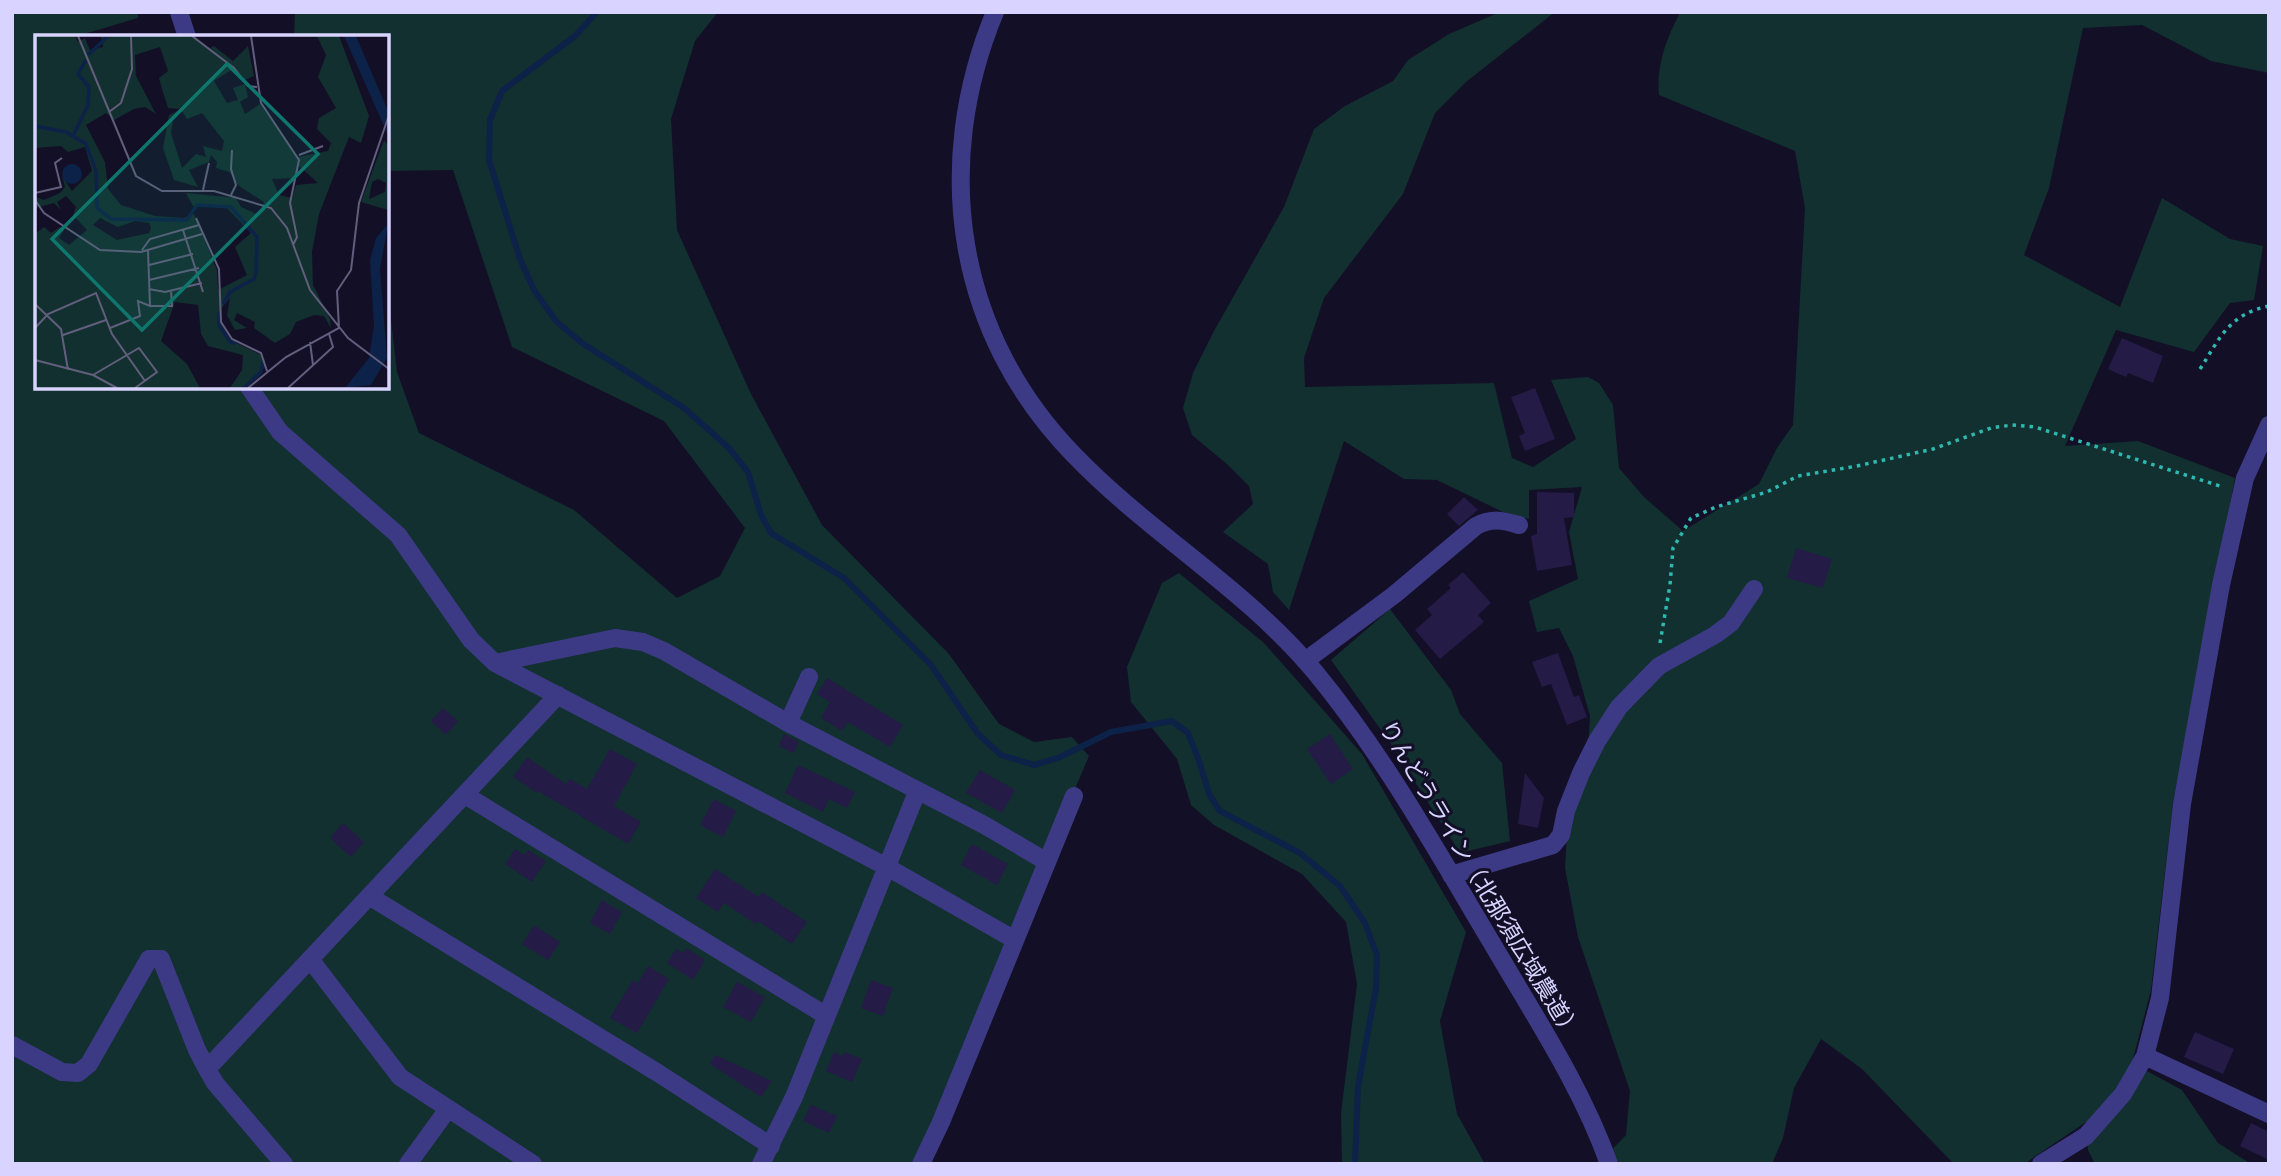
<svg xmlns="http://www.w3.org/2000/svg" width="2281" height="1176" viewBox="0 0 2281 1176" font-family="Montserrat,'Noto Sans JP',sans-serif">
  <style>
    .green { fill: #12302f }
    .lines { fill: none; stroke-linecap: round; stroke-linejoin: round }
    .stream { stroke: #0c2248; stroke-width: 6 }
    .building { fill: #241b47 }
    .path { stroke: #2fb8b0; stroke-width: 3.5; stroke-dasharray: 3.5 5; stroke-linecap: butt }
    .minor { stroke: #3d3a85; stroke-width: 18 }
    .labels { text-anchor: middle; stroke-width: 6; stroke-linejoin: round; paint-order: stroke }
    .street-label { font-size: 23px; fill: #d9d4ff; stroke: #130f26 }
    .inset-river { fill: none; stroke: #0c2248; stroke-width: 3.5 }
    .inset-road { fill: none; stroke: #625e7d; stroke-width: 2 }
    .view { fill: #0f766e; fill-opacity: 0.15; stroke: #0f766e; stroke-width: 3.5 }
    .inset-edge { fill: none; stroke: #d9d4ff; stroke-width: 3.5 }
  </style>
  <rect width="100%" height="100%" fill="#130f26"/>
  <path class="green" d="M12 12H138V18L74 37H37V387H387V285L397 372 419 433 574 510 677 598 720 576 745 528 664 421 512 347 453 170 387 171V37H294L295 12H718L695 41 671 119 677 230 751 394 822 525 949 654 999 724 1034 742 1072 737 1089 756 915 1164H12Z
    M1500 12H1555L1466 82 1435 113 1403 194 1324 298 1304 358 1305 387 1494 383 1512 458 1533 467 1576 439 1551 380 1588 377 1599 383 1613 405 1619 468 1644 497 1683 531 1759 484 1777 448 1793 425 1805 208 1795 151 1659 95C1656 67 1666 39 1679 15L1675 12H2269V73L2211 61 2142 25 2083 28 2049 188 2024 255 2120 307 2162 198 2230 239 2263 246 2254 300 2230 303 2194 352 2116 330 2065 446 2138 441 2235 478 2173 803 2151 990 2132 1063 2182 1090 2218 1143 2251 1164H2095L2088 1150 2086 1122 2024 1164H1954L1862 1069 1821 1039 1794 1088 1783 1138 1772 1164H1598L1626 1135 1630 1091 1578 937 1565 868 1569 796 1588 749 1590 716 1573 656 1559 628 1537 632 1529 601 1578 579 1569 532 1582 487 1529 490V519L1503 512 1437 480 1404 479 1344 441 1289 610 1273 592 1268 564 1223 532 1253 504 1249 486 1228 465 1192 435 1183 408 1193 373 1214 331 1284 207 1314 129 1345 106 1393 81 1408 60 1449 34Z
    M1179 573 1264 643 1362 754 1466 932 1440 1021 1457 1114 1485 1164H1342L1341 1113 1357 984 1346 922 1302 874 1214 825 1191 805 1177 759 1131 702 1127 667 1162 583Z
    M1390 609 1451 690 1460 714 1502 763 1510 841 1460 853 1391 744 1331 660Z"/>
  <g class="lines">
    <path class="stream" d="M597 12 575 36 502 91 490 120 489 160 520 259 534 290 556 321 582 343 684 408 729 448 748 472 761 515 771 533 844 578 931 665 978 734 1001 755 1034 765 1058 758 1111 732 1172 721 1188 733 1199 761 1209 794 1220 811 1300 853 1340 886 1365 923 1377 955 1376 988 1358 1086 1355 1164"/>
  </g>
  <path class="building" d="M2122 338 2163 356 2153 383 2128 373 2126 377 2108 369Z
    M1535 388 1555 439 1525 451 1519 436 1525 433 1511 397Z
    M1537 492 1574 493V517L1564 518 1572 565 1537 571 1531 536 1537 534Z
    M1464 497 1478 510 1459 526 1447 514Z
    M1796 548 1832 559 1823 588 1787 578Z
    M1463 572 1491 603 1478 615 1484 622 1440 659 1415 630 1432 615 1427 609 1451 588 1448 585Z
    M1558 653 1574 697 1579 695 1587 717 1567 725 1551 684 1542 687 1532 662Z
    M827 678 903 725 890 747 848 722 842 731 821 718 830 702 817 694Z
    M443 708 458 721 446 735 431 721Z
    M784 734 799 742 793 753 779 746Z
    M1330 734 1353 769 1331 784 1307 749Z
    M610 749 637 764 614 806 641 822 628 844 538 791 537 793 513 777 527 757 566 784 570 779 587 789Z
    M798 765 855 792 847 808 829 799 823 812 785 793Z
    M980 770 1015 790 1002 813 966 793Z
    M1525 773 1544 798 1538 828 1518 824Z
    M714 799 736 811 723 837 700 825Z
    M343 823 364 842 351 857 330 838Z
    M972 844 1008 864 997 885 961 865Z
    M515 849 525 855 528 850 546 861 532 882 505 864Z
    M715 869 759 897 762 892 807 922 792 944 758 921 756 924 724 903 718 912 696 898Z
    M602 900 622 912 610 934 590 923Z
    M534 925 560 942 548 960 522 944Z
    M686 948 705 960 693 980 667 963 676 949 683 953Z
    M648 966 669 979 637 1033 610 1018 633 980 638 983Z
    M871 980 893 988 883 1016 861 1008Z
    M737 982 765 997 751 1022 723 1007Z
    M2195 1032 2234 1049 2223 1074 2184 1057Z
    M834 1052 843 1056 844 1052 862 1059 852 1082 826 1071Z
    M715 1055 772 1081 761 1097 710 1064Z
    M811 1105 837 1116 829 1133 803 1121Z
    M2251 1123 2269 1132V1160L2240 1146Z"/>
  <g class="lines">
    <path class="path" d="M2200 369C2220 338 2229 314 2269 306
      M1660 643 1670 585 1673 548 1691 518 1716 507 1767 492 1798 476 1857 466 1933 449 1991 428 2012 425 2035 427 2223 487"/>
    <path class="minor" d="M179 12 187 37
      M995 12C931 166 956 334 1074 455 1149 533 1245 588 1315 672 1386 758 1439 855 1496 950 1537 1020 1582 1088 1609 1164
      M249 387 280 432 398 535 471 640 495 663 887 867 1015 940
      M1305 661 1394 595 1476 526C1492 518 1502 520 1519 525
      M495 663 615 638 643 642 664 651 788 723 986 826 1047 862
      M788 723 809 677
      M465 795 825 1015
      M1451 875 1553 845 1561 835 1566 811 1581 773 1597 741 1619 707 1659 666 1715 635 1731 623 1754 589
      M369 896 658 1073 771 1146
      M310 959 400 1077 533 1164
      M12 1045 62 1072 78 1073 89 1064 149 959H161L197 1050 207 1069 558 695
      M2145 1056 2269 1114
      M207 1069 215 1083 284 1164
      M408 1164 448 1109
      M761 1164 794 1097 917 792
      M921 1164 941 1122 1074 796
      M2041 1164 2086 1136 2123 1094 2145 1056 2160 998 2182 804 2221 585 2245 478 2269 425"/>
  </g>
  <g class="labels">
    <g class="street-label">
      <text transform="translate(1480 880) rotate(59)" y="8">りんどうライン（北那須広域農道）</text>
    </g>
  </g>
  <g transform="translate(35 35)">
    <rect width="354" height="354" fill="#130f26"/>
    <path d="M0 1H40L43 7 50 3 55 15 68 12 66 1H159L198 34 179 46 192 68 203 65 198 53 210 49 213 62 205 67 210 79 225 69 263 122 293 116 296 108 282 94 284 83 301 73 283 42 291 20 282 1H304L334 81 326 108 314 102 284 179 277 217 278 250 295 284 296 293 289 281 279 280 261 287 255 299 240 308 219 293 220 287 202 278 199 285 212 293 200 295 192 280 195 263 185 275 184 285 195 305 226 320 230 332 207 353H195L207 335 208 320 173 311 166 299 163 270 140 267 126 306 152 329 165 353H0V199L9 192 16 198 25 192 29 195 24 203 34 210 52 195 38 180 41 172 31 161 22 167 26 175 19 168 0 173V162L9 165 25 158 30 152 27 141 37 156 57 136 50 112 33 117 26 111 0 113ZM125 12 133 36 124 43 127 54 133 73 146 74 134 80 128 113 139 145 163 152 154 135 174 127 176 120 182 127 181 133 194 137 204 151 229 167 223 180 206 172 201 163 151 158 158 171 191 172 216 198 200 212 212 240 183 255 182 235 159 179 149 183 120 181 86 170 73 154 70 127 51 90 71 78 79 85 99 74 110 72 121 79 101 41 100 20ZM147 76 152 84 167 78 189 106 187 116 168 111 171 122 161 119 147 133 136 98 139 79ZM264 131 283 148 261 150 257 163 244 160 237 144 261 143ZM65 183 83 192 100 186 114 188 116 193 114 198 82 205 58 190ZM179 11 198 26 213 11 219 41 210 45 175 13ZM349 105 353 110V181H352L353 175 326 167ZM343 144 351 148 350 157 334 164 337 147Z" fill="#12302f" fill-rule="evenodd"/>
    <path d="M309 1H321L353 76V100ZM27 139a10 10 0 1 1 20 0a10 10 0 1 1-20 0ZM353 189 345 234 352 323 336 350 310 353 334 323 339 291 335 225 341 203Z" fill="#0c2248"/>
    <path class="inset-river" d="M53 20 73 1M0 91 31 97 51 109 61 136 62 173 76 184 152 185 162 170 196 172 222 202 221 238 219 244 195 257 188 269M39 99 53 70 54 52 43 39 51 25M184 277V290L195 307 201 308M209 353 226 337 228 327"/>
    <path class="inset-road" d="M43 1 101 141 127 156H179L236 173 252 193 275 255 313 303 354 334M157 1 199 33 213 51 222 52M216 1 226 68 264 125 255 168 262 202 258 210M74 77 86 68 97 34 96 1M264 120 288 111M168 155 174 128M0 158 26 152 20 128 27 123M196 160 201 150 196 134 197 115M0 165 9 178 65 215 106 217 167 199M161 183 184 234 186 287 197 304 226 318 232 336M148 195 168 257M107 215 115 204 164 190M114 230 158 219M114 245 164 233M114 254 130 257 167 248M0 269 26 294 33 335M115 271H137L136 255M0 293 13 279 61 258 77 299 110 346M75 293 105 281 103 266 115 271 113 216M28 300 71 285M275 307 278 330M0 325 58 340 82 353M58 340 104 313 122 337 100 353M213 353 251 322 304 293 302 256 316 235 324 168 354 80M253 353 298 312 294 299"/>
    <path class="view" d="M192 29 283 119 107 295 17 204Z"/>
    <rect width="354" height="354" class="inset-edge"/>
  </g>
  <rect width="2281" height="1176" fill="none" stroke="#d9d4ff" stroke-width="28"/>
</svg>
